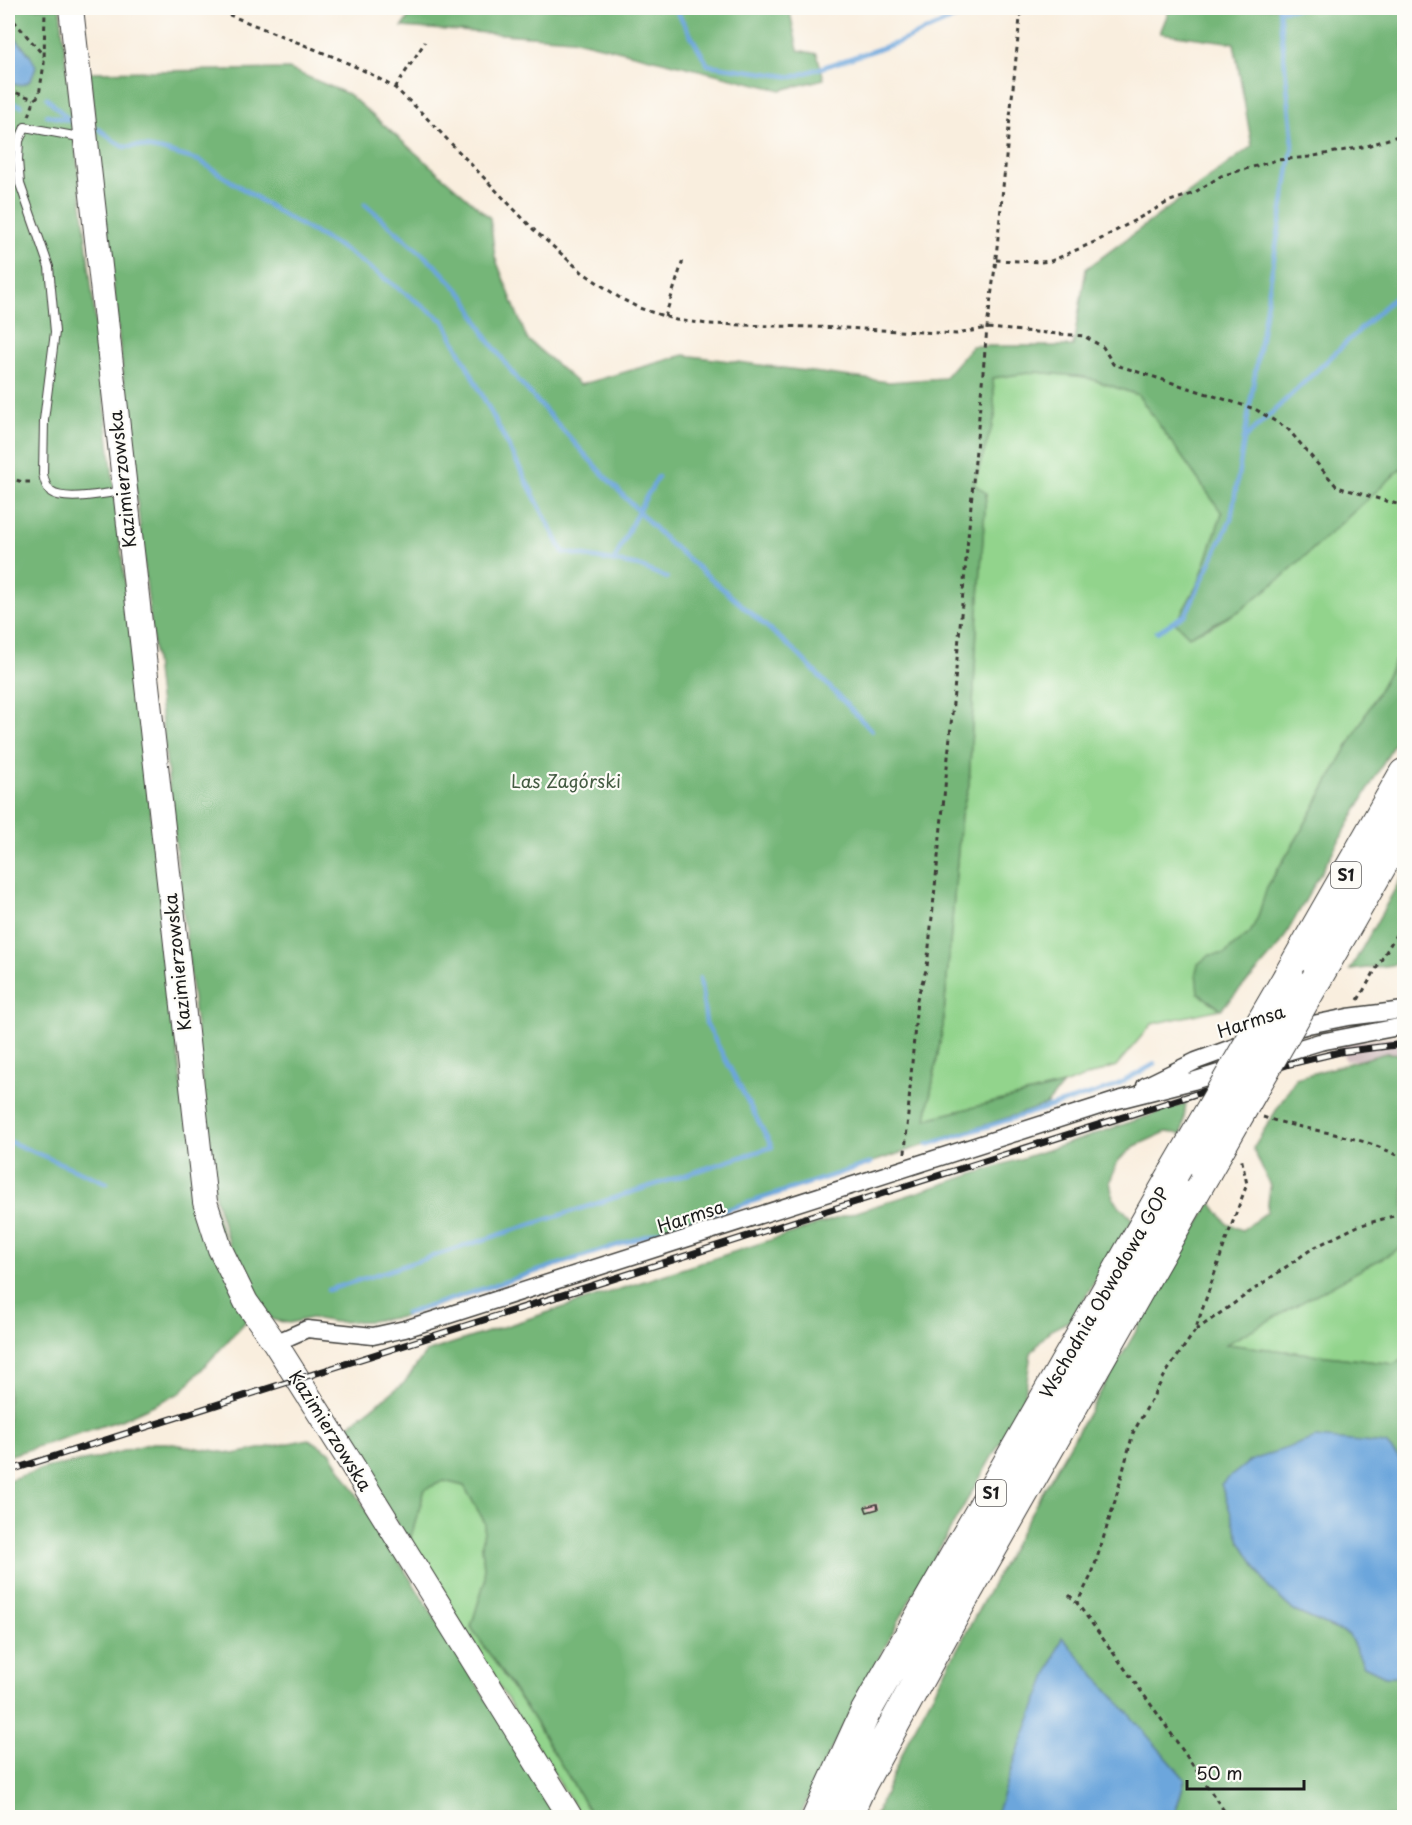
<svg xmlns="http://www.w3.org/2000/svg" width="1412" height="1825" viewBox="0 0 1412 1825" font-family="'Playpen Sans',sans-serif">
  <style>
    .industrial { fill: #d2bfc1 }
    .green { fill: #92d48c; stroke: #577854; stroke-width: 1.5 }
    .forest { fill: #75b678; stroke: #48694a; stroke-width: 1.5 }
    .water { fill: #6ca6dc; stroke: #44617c; stroke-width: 1.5 }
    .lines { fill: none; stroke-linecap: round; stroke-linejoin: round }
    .stream { stroke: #6ca6dc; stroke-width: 4.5 }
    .building { fill: #f4a1bb }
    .lane-casing { stroke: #3d3c39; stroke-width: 10 }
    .street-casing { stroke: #3d3c39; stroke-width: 19 }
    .secondary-casing { stroke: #3d3c39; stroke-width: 26 }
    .highway-casing { stroke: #3d3c39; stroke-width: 32 }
    .path { stroke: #3d3c39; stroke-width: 3; stroke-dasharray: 4.5 4.5; stroke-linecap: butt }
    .lane { stroke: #fff; stroke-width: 8 }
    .street { stroke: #fff; stroke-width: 16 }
    .secondary { stroke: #fff; stroke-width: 24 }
    .highway { stroke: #fff; stroke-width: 30 }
    .rail-casing { stroke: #1c1c1c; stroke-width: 7 }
    .rail { stroke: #fdfcf7; stroke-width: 4.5; stroke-dasharray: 14; stroke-linecap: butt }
    .highway-bridge-casing { stroke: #3d3c39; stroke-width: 32; stroke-linecap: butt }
    .highway-bridge { stroke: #fff; stroke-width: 30 }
    .labels { text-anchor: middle; stroke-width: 4.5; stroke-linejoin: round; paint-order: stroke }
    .shield { fill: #fdfcf7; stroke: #605f5e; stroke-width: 1.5 }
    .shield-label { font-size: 16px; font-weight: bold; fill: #1c1c1c }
    .street-label { font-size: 18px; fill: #1c1c1c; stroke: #fdfcf7 }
    .park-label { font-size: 18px; fill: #455c43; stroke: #fdfcf7 }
  </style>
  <rect width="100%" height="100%" fill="#fdfcf7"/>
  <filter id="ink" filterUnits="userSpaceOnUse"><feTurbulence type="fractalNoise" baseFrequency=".0167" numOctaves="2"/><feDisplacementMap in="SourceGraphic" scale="12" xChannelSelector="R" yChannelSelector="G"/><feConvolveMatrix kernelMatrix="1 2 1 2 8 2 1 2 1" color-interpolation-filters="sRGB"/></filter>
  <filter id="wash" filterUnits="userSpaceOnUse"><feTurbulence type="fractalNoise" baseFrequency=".008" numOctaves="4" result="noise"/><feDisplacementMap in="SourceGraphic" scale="24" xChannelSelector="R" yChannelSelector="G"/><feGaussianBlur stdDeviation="1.35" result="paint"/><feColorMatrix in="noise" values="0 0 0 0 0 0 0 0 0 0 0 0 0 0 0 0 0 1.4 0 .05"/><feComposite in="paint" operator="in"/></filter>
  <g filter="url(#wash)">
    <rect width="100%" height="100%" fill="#f9eede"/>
    <path class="industrial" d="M1404 1036V1056L1345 1061 1340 1044Z"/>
    <path class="green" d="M1036 372 1085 377 1138 395 1222 513 1199 582 1176 623 1189 635 1212 626 1239 611 1282 577 1404 466V645L1296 840 1267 887 1258 917 1250 933 1233 946 1225 954 1210 955 1198 993 1221 1009 1152 1024 1116 1066 1063 1085 926 1119 943 1026 961 815 969 785 977 627 986 493 973 484 995 417 993 377Z
      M1404 1246V1358L1394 1364 1225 1344Z
      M444 1481 464 1486 485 1523 482 1545 485 1580 471 1627 534 1720 593 1817H581L409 1543 425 1489Z"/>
    <path class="forest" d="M8 8H60L184 1107 248 1319 180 1393 121 1420 8 1456V83L14 85 30 55 17 39 8 31Z
      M414 8H789L798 50 817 54 824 79 781 90 572 39 402 27Z
      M1170 8H1404V466L1282 577 1239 611 1189 636 1176 623 1199 582 1222 513 1138 395 1085 377 1036 372 993 378 995 417 974 484 986 493 977 627 969 785 961 815 943 1026 926 1119 1063 1085 1046 1105 402 1317 370 1321 335 1322 311 1318 289 1323 273 1320 261 1308 235 1264 215 1197 89 72 289 69 348 94 490 218 495 257 527 339 580 385 684 355 889 382 944 378 972 346H1073L1086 269 1252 146 1234 43 1160 33Z
      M1404 645V726L1280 945 1253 976 1221 1009 1198 993 1196 972 1198 964 1210 955 1225 954 1233 946 1250 933 1258 917 1267 887 1296 840Z
      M1404 873V956L1393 965 1350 970Z
      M1386 1053 1404 1054V1246L1226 1344 1394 1364 1404 1358V1464L1386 1444 1240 1541 1269 1588 1294 1611 1349 1635 1364 1666 1385 1676H1404V1817H1174L1185 1779 998 1815 995 1817 874 1818 910 1736 1039 1498 1211 1202 1227 1224 1242 1230 1267 1212 1270 1186 1253 1148 1296 1078Z
      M1186 1103 1182 1134 1166 1132 1135 1146 1118 1161 1110 1181 1113 1199 1133 1220 1071 1320 1049 1331 1031 1353 1024 1401 912 1596 826 1759 800 1817H593L534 1720 471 1627 485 1580 482 1545 485 1523 464 1486 444 1481 425 1489 409 1543 340 1432 404 1383 426 1352 1078 1140Z
      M309 1439 330 1452 561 1817H11L8 1811V1480L49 1467 94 1459 152 1443H167L234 1454Z"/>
    <path class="water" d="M8 31C19 41 29 52 36 66 32 83 25 88 8 83Z
      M1315 1438 1386 1444 1404 1464V1676H1385L1364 1666 1349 1635 1294 1611 1269 1588 1240 1541 1221 1484 1250 1461Z
      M1062 1637 1185 1779 1174 1817H995L1018 1751Z"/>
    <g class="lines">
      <path class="stream" d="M675 8 708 65 793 77 897 43 978 8
        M1279 10 1302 8
        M47 98 70 121
        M8 101 21 106
        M47 115 67 120
        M99 129 114 141 125 147 139 146 162 150 200 161 283 215 345 250 444 321 563 552 639 566 667 578
        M365 204 439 269 466 298 487 338 518 380 599 470 666 540 796 652 872 731
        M1243 440 1404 288
        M614 561 638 511 658 477
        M1157 632 1186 614 1231 519 1293 144 1279 8
        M8 1141 107 1183
        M927 1145 1111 1088 1155 1064
        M328 1290 772 1147 706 1023 700 978
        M405 1314 871 1163"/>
    </g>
    <g id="blocks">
      <path class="building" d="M877 1504 878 1509 867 1512 865 1507Z"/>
    </g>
  </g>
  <g filter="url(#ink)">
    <use href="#blocks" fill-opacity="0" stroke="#3d3c39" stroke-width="1.5"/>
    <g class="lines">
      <defs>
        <path id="lane" d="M82 135 74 136 25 127 19 141 18 160 20 184 49 267 55 332 44 420 43 474C44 480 46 487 51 492 64 502 108 493 124 491"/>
        <path id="street" d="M1287 1031 1308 1025 1348 1017 1404 1010
          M1273 1056 1320 1042 1404 1026
          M1145 1086 1196 1061 1248 1042
          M275 1343 307 1329 373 1336 405 1329 1118 1100 1193 1081 1235 1068"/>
        <path id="secondary" d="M71 8 205 1202 220 1249 246 1302 275 1343 349 1460 571 1818"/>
        <path id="highway" d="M1288 977 1404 774
          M1317 978 1404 826
          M817 1818 865 1713 1174 1173
          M846 1818 862 1783 960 1604 1206 1172"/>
      </defs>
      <use href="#lane" class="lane-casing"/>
      <use href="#street" class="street-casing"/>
      <use href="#secondary" class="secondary-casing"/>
      <use href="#highway" class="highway-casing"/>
      <path class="path" d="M212 8 339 59 369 73 395 88 418 109 533 229 582 272 620 298 639 308 676 320 708 324 844 328 957 334 987 328 1084 336 1103 347 1113 364 1255 409 1288 429 1337 487 1404 506
        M8 14 44 56
        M395 88 425 42
        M8 90 34 99
        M29 116 35 99 39 95 44 64 45 8
        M8 118 17 123
        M996 260 1041 262 1051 261 1099 240 1170 201 1192 194 1221 176 1277 160 1309 157 1367 146 1404 134
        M665 317 684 257
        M8 478 23 482H34
        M1358 1000 1404 921
        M1263 1117C1309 1132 1362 1134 1404 1159
        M905 1153 917 999 927 967 949 747 987 328 995 267 1021 8
        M1196 1330 1313 1248 1358 1226 1404 1213
        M1069 1595 1077 1603
        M1229 1818 1157 1713 1077 1603 1092 1574 1115 1501 1133 1433 1166 1373 1195 1331 1225 1243 1247 1184 1241 1157"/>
      <use href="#lane" class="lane"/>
      <use href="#street" class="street"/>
      <use href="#secondary" class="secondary"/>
      <use href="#highway" class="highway"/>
      <defs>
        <path id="rail" d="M8 1471 1290 1064 1340 1052 1404 1044"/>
      </defs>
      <use href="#rail" class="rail-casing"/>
      <use href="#rail" class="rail"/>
      <defs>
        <path id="highway-bridge" d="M1206 1172 1317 978
          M1174 1173 1288 977"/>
      </defs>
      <use href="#highway-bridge" class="highway-bridge-casing"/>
      <use href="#highway-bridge" class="highway-bridge"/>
    </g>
  </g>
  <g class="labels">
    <g class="shield">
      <rect x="1331" y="862" width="30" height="26" rx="4.5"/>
      <rect x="976" y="1480" width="30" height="26" rx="4.5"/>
    </g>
    <g class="shield-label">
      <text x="1346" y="881">S1</text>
      <text x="991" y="1499">S1</text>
    </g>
    <g class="street-label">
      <text transform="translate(123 479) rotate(-96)" y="6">Kazimierzowska</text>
      <text transform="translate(178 962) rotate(-96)" y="6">Kazimierzowska</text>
      <text transform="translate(1251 1022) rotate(-18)" y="6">Harmsa</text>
      <text transform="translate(691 1217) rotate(-18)" y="6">Harmsa</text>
      <text transform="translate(1105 1293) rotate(-60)" y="6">Wschodnia Obwodowa GOP</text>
      <text transform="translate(330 1431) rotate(58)" y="6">Kazimierzowska</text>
    </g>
    <g class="park-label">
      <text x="566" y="788">Las Zagórski</text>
    </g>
  </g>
  <rect width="1412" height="1825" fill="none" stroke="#fdfcf7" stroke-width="30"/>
  <path d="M1187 1780v9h117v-9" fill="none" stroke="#1c1c1c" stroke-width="3"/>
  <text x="1196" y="1780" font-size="18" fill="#1c1c1c" stroke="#fdfcf7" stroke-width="4.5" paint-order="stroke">50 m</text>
</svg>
